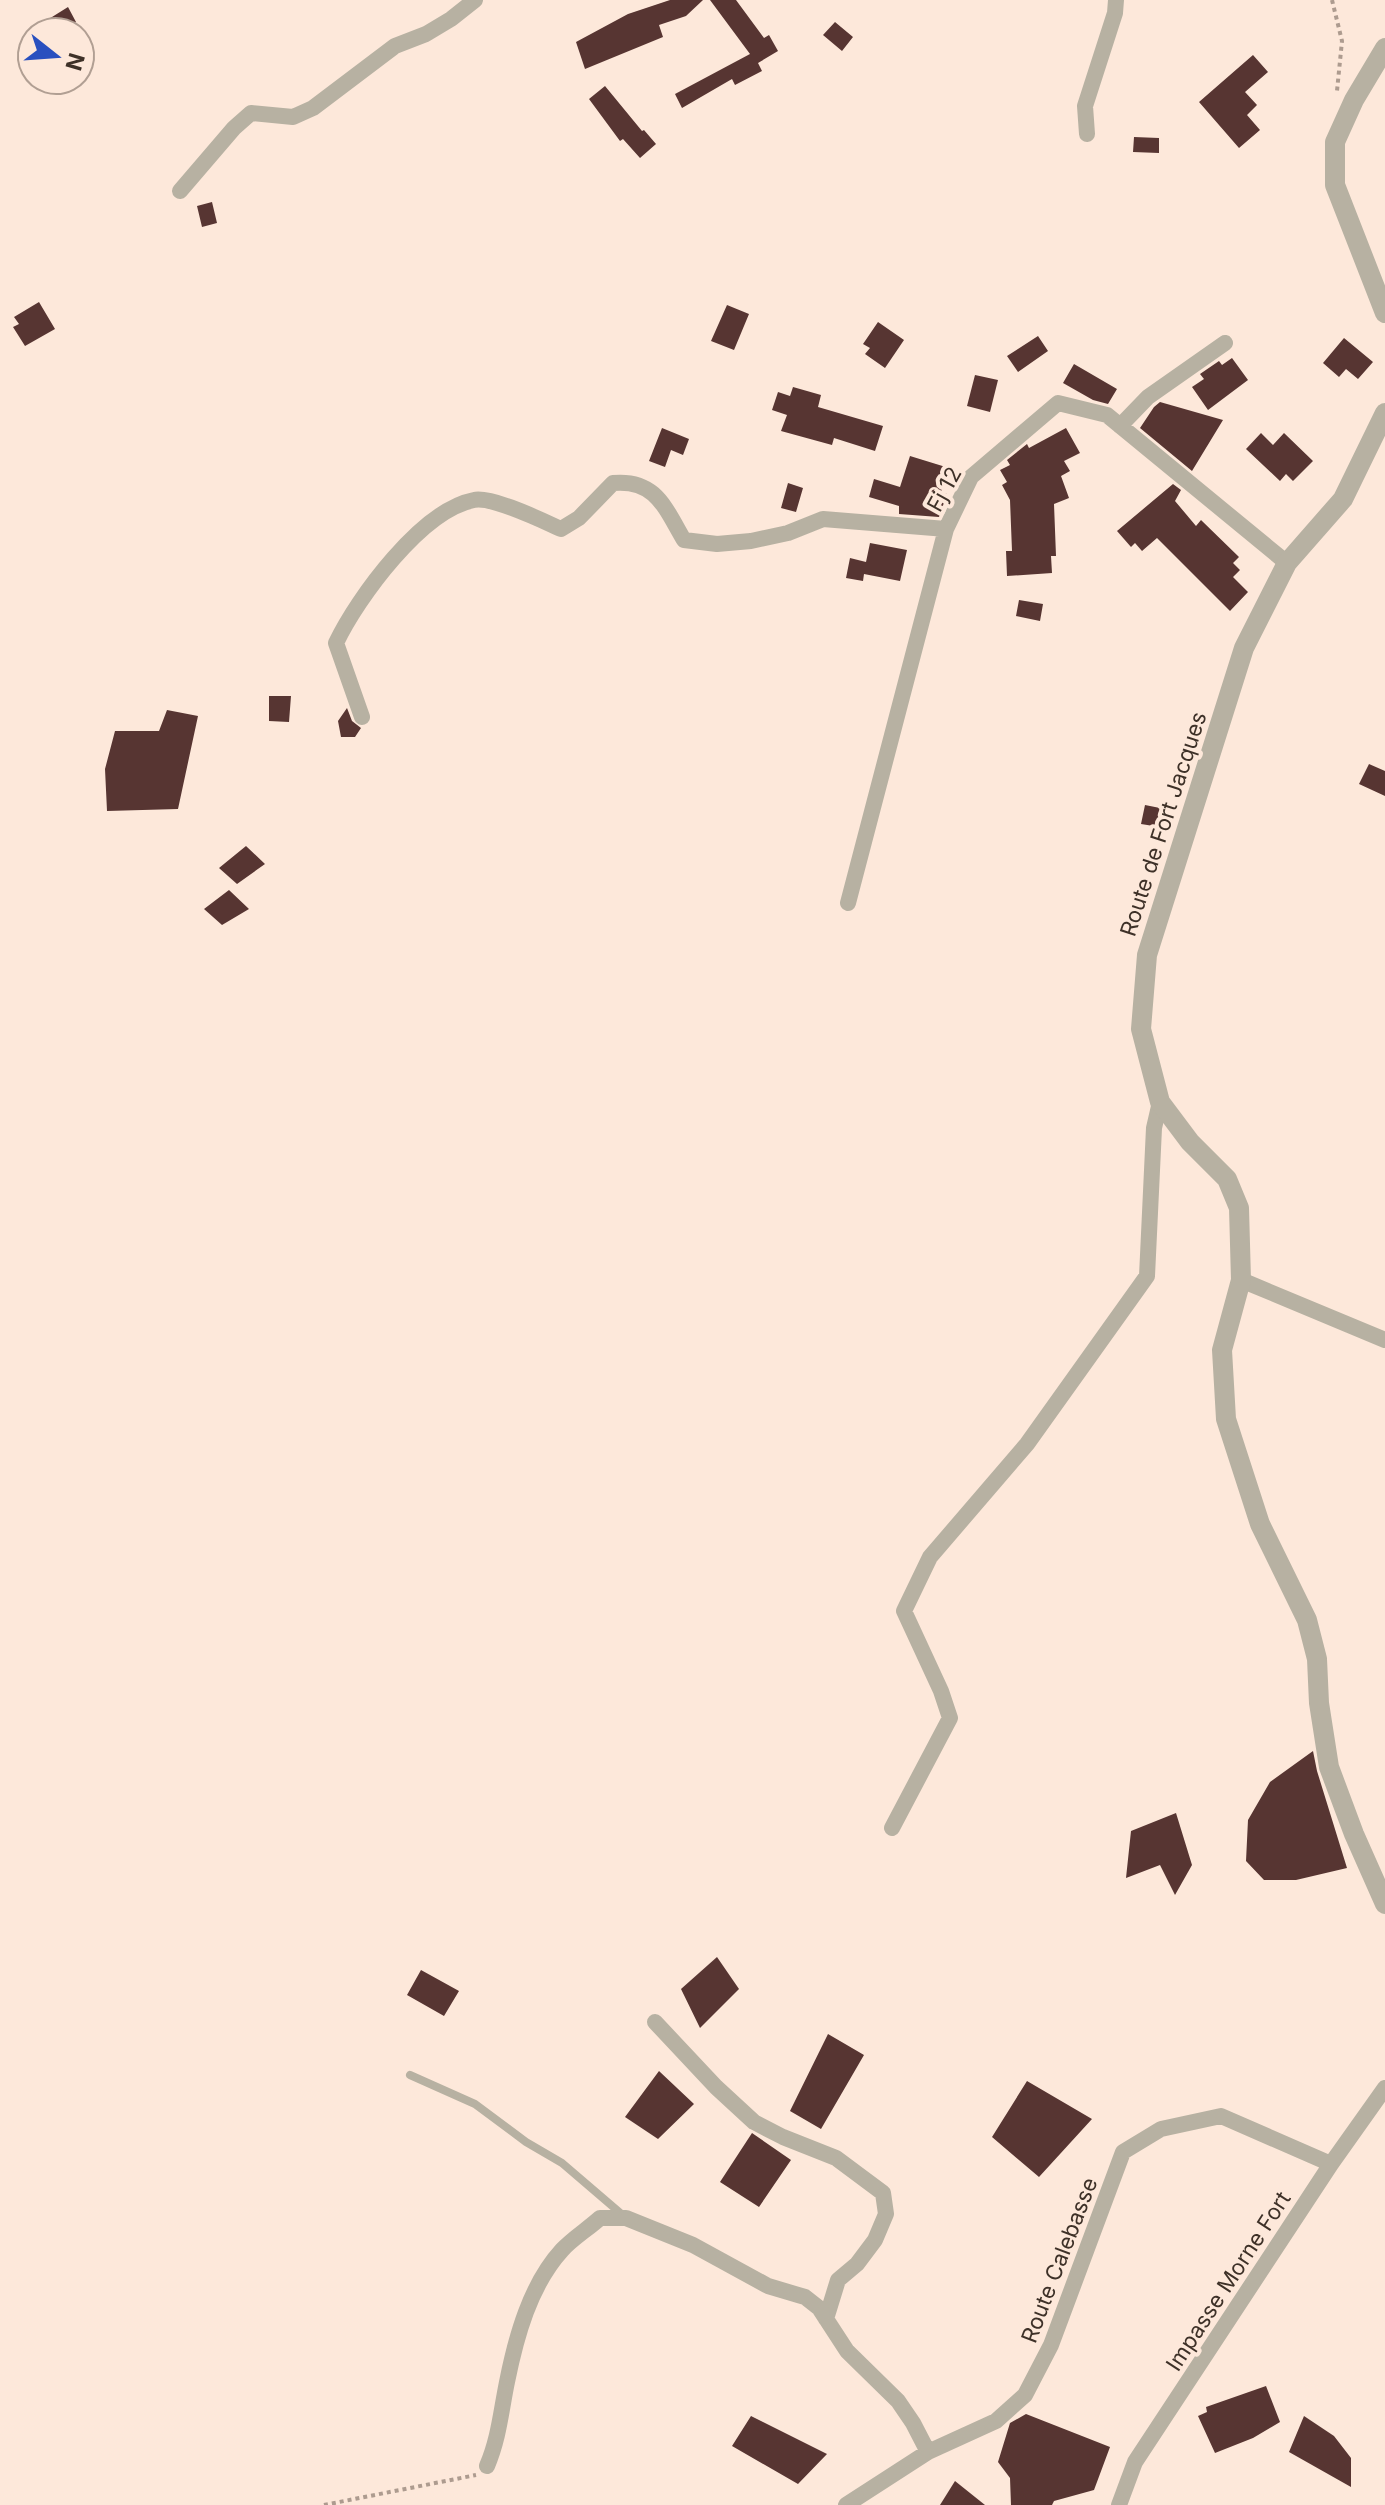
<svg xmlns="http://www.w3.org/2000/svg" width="1385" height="2505" viewBox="0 0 1385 2505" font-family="Inter,sans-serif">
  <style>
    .building { fill: #573532 }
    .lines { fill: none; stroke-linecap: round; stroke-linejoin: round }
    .path { stroke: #ad9b8f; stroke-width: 4; stroke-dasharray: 4 4; stroke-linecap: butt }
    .service { stroke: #b7b1a2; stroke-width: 8 }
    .minor { stroke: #b7b1a2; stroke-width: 16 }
    .tertiary { stroke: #b7b1a2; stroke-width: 20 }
    .labels { text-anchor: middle; stroke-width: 8; stroke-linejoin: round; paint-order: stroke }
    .street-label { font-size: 22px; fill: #3e3128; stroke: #fde8da }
  </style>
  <rect width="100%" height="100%" fill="#fde8da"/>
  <path class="building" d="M670 0H703L686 16 659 25 663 37 585 69 576 42 628 14Z
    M710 0H736L764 38 769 35 778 51 758 63 762 71 735 85 732 79 682 108 675 94 750 54Z
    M68 7 76 22 59 32H50L44 22Z
    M835 22 853 37 842 51 823 35Z
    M1253 55 1268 72 1245 92 1257 105 1247 115 1260 130 1239 148 1199 102Z
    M605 86 642 131 644 130 656 144 640 158 623 139 620 141 589 99Z
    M1134 137 1159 138V153L1133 152Z
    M212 202 217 223 202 227 197 206Z
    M39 302 55 329 25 346 13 327 19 324 14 317Z
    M727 305 749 314 734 350 711 341Z
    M878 322 904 340 885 368 865 354 870 348 863 344Z
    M1038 336 1048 351 1018 372 1007 356Z
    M1344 338 1373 362 1358 379 1346 369 1339 377 1323 363Z
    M1232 358 1248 380 1208 410 1192 387 1204 379 1200 374 1219 361 1222 365Z
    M1074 364 1117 389 1108 404 1093 400 1063 383Z
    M975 375 998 380 990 412 967 406Z
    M793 387 821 395 818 407 883 426 875 451 834 438 832 445 781 431 787 415 772 410 778 392 790 396Z
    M1160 402 1223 420 1192 471 1140 428 1154 407Z
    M662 428 689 439 683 455 671 450 665 467 649 461Z
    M1066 428 1080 453 1064 461 1070 471 1061 476 1069 498 1054 504 1056 556H1051L1052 573 1007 576 1006 551H1012L1010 500 1002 485 1007 482 1000 470 1010 465 1007 460 1027 444 1029 448Z
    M1261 433 1273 445 1284 433 1313 461 1293 481 1286 474 1280 481 1246 449Z
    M910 456 949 468 941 492 947 494 939 517 899 514V506L869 497 874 479 900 487Z
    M788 483 803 488 796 512 781 508Z
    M1173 484 1181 490 1175 501 1196 526 1201 520 1239 557 1233 563 1240 570 1233 577 1248 592 1230 611 1157 538 1142 551 1135 543 1131 547 1117 531Z
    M870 543 907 550 900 581 864 574 863 581 846 578 850 558 866 562Z
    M1019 600 1043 604 1040 621 1016 616Z
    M269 696H291L289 722 269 721Z
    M347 708 352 721 361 728 355 737H341L338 721Z
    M167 710 198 716 178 809 107 811 105 769 115 731H159Z
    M1369 764 1385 771V796L1359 784Z
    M1145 805 1170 810 1166 828 1141 824Z
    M246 846 265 864 237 884 219 868Z
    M229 890 249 909 222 925 204 909Z
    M1313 1751 1317 1771 1347 1868 1296 1880H1264L1246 1861 1248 1820 1270 1782Z
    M1176 1813 1192 1865 1175 1895 1160 1865 1126 1878 1131 1831Z
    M717 1957 739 1989 700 2028 681 1989Z
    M421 1970 459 1991 444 2016 407 1995Z
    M828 2034 864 2055 821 2129 790 2111Z
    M659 2071 694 2104 658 2139 625 2117Z
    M1027 2081 1092 2119 1039 2177 992 2137Z
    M752 2133 791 2160 759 2207 720 2182Z
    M1266 2386 1280 2422 1253 2438 1215 2453 1198 2416 1207 2412 1206 2407Z
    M1026 2414 1110 2447 1094 2490 1054 2501 1052 2505H1011L1010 2478 998 2462 1010 2423Z
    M751 2416 827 2454 798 2484 732 2446Z
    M1304 2416 1334 2436 1351 2458V2487L1289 2452Z
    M955 2481 985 2505H940Z"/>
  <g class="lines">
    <path class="path" d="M1332 0 1342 41 1337 91
      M324 2505 476 2475"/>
    <path class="service" d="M410 2075 475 2104 526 2142 562 2163 625 2217"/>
    <path class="minor" d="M1087 134 1085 106 1115 13 1116 0
      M180 191 234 128 251 113 293 117 313 108 395 46 426 34 451 19 475 0
      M1120 426 1148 397 1225 343
      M362 717 336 643C358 597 422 510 474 500 492 496 543 521 561 529L579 518 613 483C656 479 665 508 684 540L717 544 751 541 788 533 823 519 946 529
      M848 903 946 529 971 477 1058 403 1107 415 1287 563
      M1241 1280 1385 1340
      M892 1828 950 1718 941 1691 904 1611 930 1557 1027 1444 1147 1276 1154 1128 1160 1102
      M655 2022 716 2087 754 2122 783 2137 836 2158 883 2193 886 2214 875 2240 857 2264 838 2280 826 2319
      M487 2466C499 2438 501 2411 507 2382 516 2337 530 2285 562 2250 573 2238 588 2229 600 2218H626L693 2245 768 2286 805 2297 819 2308 847 2351 898 2401 913 2423 928 2452
      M846 2505 928 2452 996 2421 1025 2395 1051 2345 1123 2152 1161 2129 1221 2116 1331 2164
      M1119 2505 1135 2462 1331 2164 1385 2088"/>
    <path class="tertiary" d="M1385 48 1354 100 1335 142V185L1385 313
      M1385 413 1343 499 1287 563 1244 648 1147 955 1141 1029 1160 1102 1190 1142 1227 1179 1239 1208 1241 1280 1222 1350 1226 1419 1260 1524 1307 1620 1317 1659 1319 1703 1329 1767 1354 1834 1385 1904"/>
  </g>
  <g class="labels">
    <g class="street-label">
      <text transform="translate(944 489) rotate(-61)" y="8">Fj 12</text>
      <text transform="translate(1163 824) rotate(-72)" y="8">Route de Fort Jacques</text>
      <text transform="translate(1059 2260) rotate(-69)" y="8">Route Calebasse</text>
      <text transform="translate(1228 2281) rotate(-57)" y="8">Impasse Morne Fort</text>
    </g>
  </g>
  <g transform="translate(56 56) rotate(107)"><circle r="38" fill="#fde8da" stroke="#b19f93" stroke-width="2"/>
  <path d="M0-6L14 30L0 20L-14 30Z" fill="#2950bf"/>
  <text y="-12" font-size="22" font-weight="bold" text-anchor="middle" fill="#3e3128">N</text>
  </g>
</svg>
